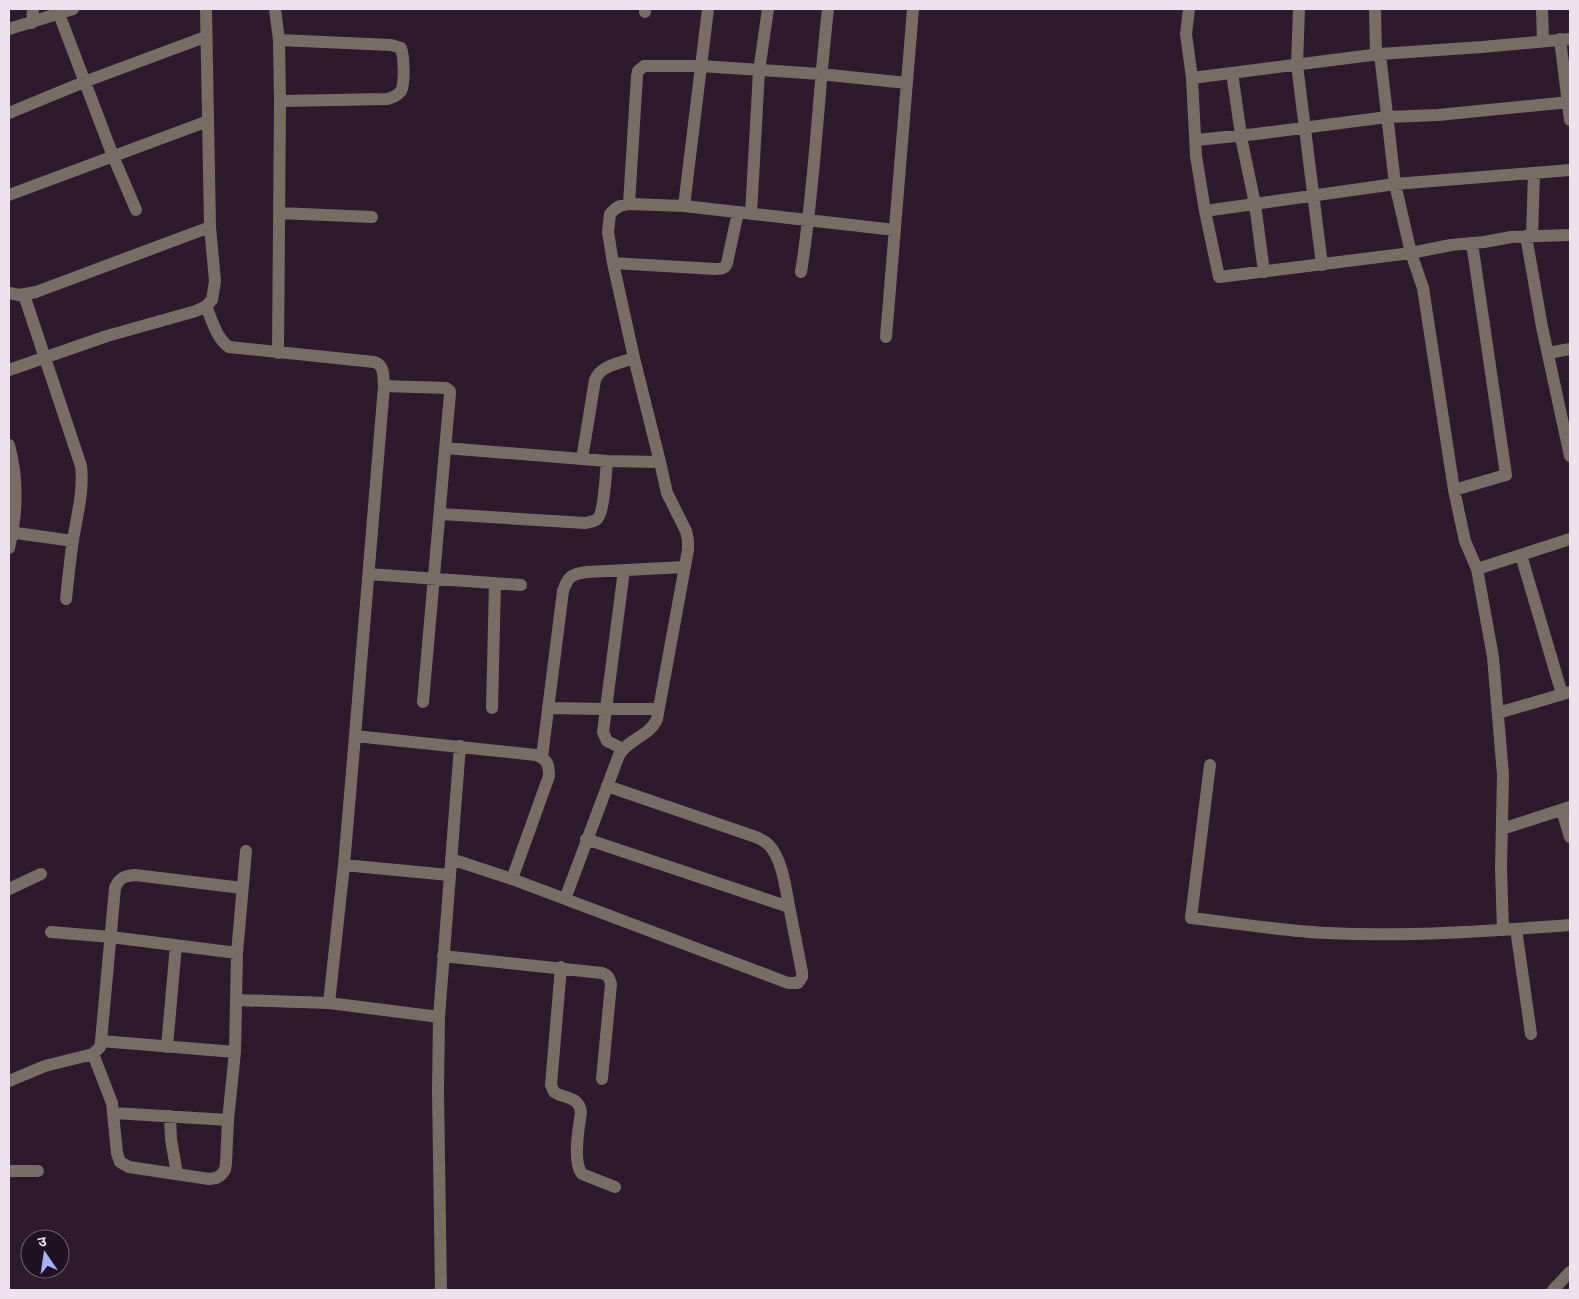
<svg xmlns="http://www.w3.org/2000/svg" width="1579" height="1299" viewBox="0 0 1579 1299" font-family="'Sofia Sans Condensed','Noto Sans Devanagari',sans-serif">
  <style>
    .lines { fill: none; stroke-linecap: round; stroke-linejoin: round }
    .minor { stroke: #776d65; stroke-width: 12 }
  </style>
  <rect width="100%" height="100%" fill="#2b1b2d"/>
  <g class="lines">
    <path class="minor" d="M275 9 279 40 280 101 278 353
      M1189 9 1186 34 1192 78
      M1299 9 1297 65 1322 265
      M1375 9 1376 55
      M1542 9 1543 41
      M645 12V9
      M59 14 113 156 136 210
      M32 23 33 9
      M9 29 73 9
      M1560 39 1570 120
      M279 40 391 45 401 48C404 56 405 84 401 91 397 96 392 98 387 99L280 101
      M1380 54 1395 184 1411 253 1219 277 1205 211 1196 156 1192 78Z
      M1380 54 1482 47 1570 39
      M1232 73 1242 142 1255 204 1264 272
      M9 113 84 82 205 37
      M1196 140 1256 134 1387 117 1438 115 1570 102
      M9 195 208 121
      M629 204 637 76 638 71 644 66H701L820 74 907 83
      M684 206 708 9
      M1205 211 1395 184 1570 170
      M279 213 372 217
      M751 214 759 71 768 9
      M1526 236 1542 327 1570 456
      M1532 236 1534 173
      M613 263 715 269C721 269 725 269 727 263L738 212
      M801 272C815 185 818 96 828 9
      M9 293 19 295 36 292 210 227
      M24 295 81 466C84 491 77 515 73 540 70 560 68 580 66 599
      M206 306C212 320 216 338 229 347L374 362C385 365 383 376 384 386L355 736 536 755C547 759 549 764 549 776L512 879
      M886 337 913 9
      M1548 353 1570 349
      M9 370 107 336 196 311 206 306 212 300 215 281 210 227 206 9
      M384 386 446 388 450 391V393L423 702
      M9 445C18 478 17 515 9 548
      M445 448 607 461 660 462
      M582 459 595 380C601 365 620 363 634 358
      M1454 490 1506 475 1472 243
      M441 514 585 523C589 522 594 522 597 519 604 514 606 471 607 461
      M9 532 73 541
      M1521 555 1562 694
      M1477 569 1465 541 1454 490 1423 288 1411 253 1451 245 1484 242 1511 237 1570 235
      M369 574 521 585
      M492 708 495 583
      M548 708 606 709H659
      M1498 713 1570 692
      M623 749 607 741 603 732 624 570
      M542 757 563 591C568 576 572 574 587 572L685 567
      M1210 765 1191 918C1236 923 1282 931 1327 933 1408 937 1489 931 1570 925
      M1562 810 1570 837
      M1502 829 1570 807
      M586 839 789 907
      M451 859 512 879 788 983H798L802 977V972C798 951 794 931 790 911 786 892 783 860 769 845 764 840 759 838 753 836L607 786
      M344 865 449 875
      M9 889 41 874
      M565 899 619 755C628 739 650 736 657 719L688 550V540L686 531 667 493 660 462 634 358 613 263 608 232 610 214 615 209 620 206 629 204 684 206 895 230
      M1516 929 1531 1034
      M1503 930 1501 868 1503 775 1493 657 1477 569 1570 539
      M51 932 111 937 237 953
      M443 956 602 973C608 975 610 978 611 984L602 1079
      M561 967 551 1085 554 1092C565 1099 579 1096 581 1112 579 1127 572 1162 582 1174L615 1187
      M236 1000 329 1003 439 1017
      M329 1003 344 865 355 736
      M101 1041 235 1052
      M167 1047 176 945
      M93 1054 112 1103 117 1153 120 1162 129 1167 209 1179 216 1178 221 1175 225 1170 226 1163 228 1120 235 1052 237 953 246 851
      M9 1081 45 1066 93 1054 100 1047 101 1041 115 888C119 878 124 876 135 875L242 888
      M114 1113 228 1120
      M170 1116 171 1139 177 1174
      M9 1171H38
      M441 1290 438 1091 439 1017 460 746
      M1553 1290 1570 1272"/>
  </g>
  <rect width="1579" height="1299" fill="none" stroke="#ece1ed" stroke-width="20"/>
  <g transform="translate(45 1254) rotate(347)"><circle r="24" fill="#211223" stroke="#726574"/>
  <path d="M0-4L9 19L0 12L-9 19Z" fill="#a3b2fd"/>
  <text y="-8" font-size="14" font-weight="bold" text-anchor="middle" fill="#ece1ed">उ</text>
  </g>
</svg>
